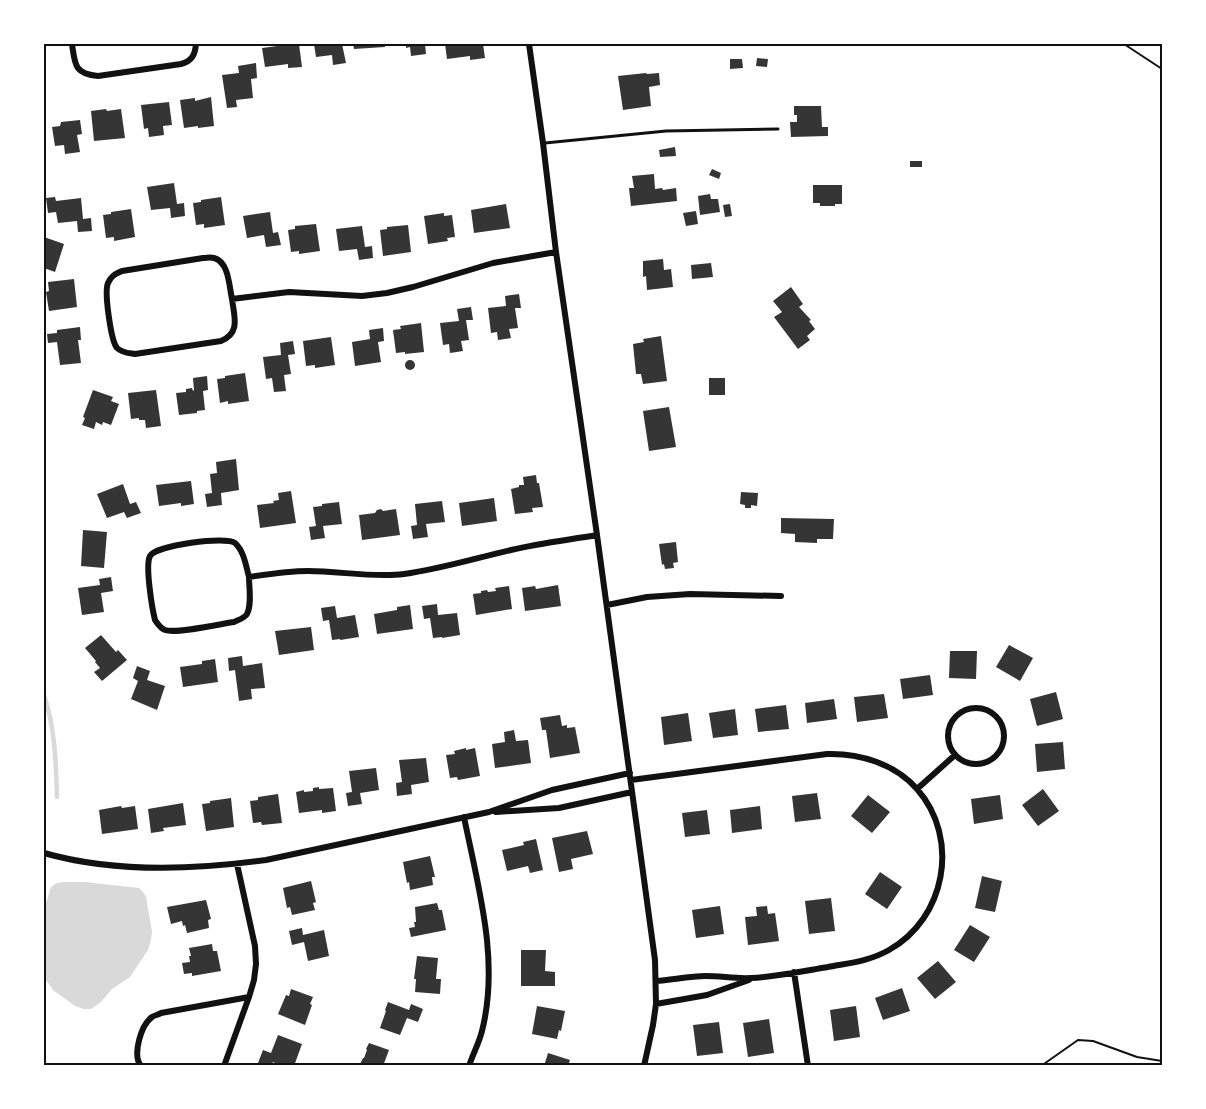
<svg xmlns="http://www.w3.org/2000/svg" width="1206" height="1109" viewBox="0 0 1206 1109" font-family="'Archivo Narrow',sans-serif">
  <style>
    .water { fill: #d9d9d9 }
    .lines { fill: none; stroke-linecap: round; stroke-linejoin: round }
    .stream { stroke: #d9d9d9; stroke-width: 4.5 }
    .building { fill: #353535 }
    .path { stroke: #111; stroke-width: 2 }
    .service { stroke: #111; stroke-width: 3 }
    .minor { stroke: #111; stroke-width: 6 }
    .neatline { fill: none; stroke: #111; stroke-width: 2 }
  </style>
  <rect width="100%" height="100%" fill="#fff"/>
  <path class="water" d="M63 882H85L139 888 143 892 146 897 152 932 151 939 148 950 130 977 112 989 101 1002 91 1009H84L75 1006 53 990 44 977V909L51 887 57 883Z"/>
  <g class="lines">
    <path class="stream" d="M44 695C55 728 56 762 57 797"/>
  </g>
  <path class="building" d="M285 44H299L302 67 288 68V64L265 67 262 48 285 45Z
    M314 44H342L346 63 333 65 332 55 316 57Z
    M353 44H385V47L354 49Z
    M406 44H425L426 54 411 56 410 47 406 48Z
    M445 44H483L485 58 470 60V56L447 59Z
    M757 58 768 59 767 67 756 66Z
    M730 59H742L743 68 730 69Z
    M256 63 257 78 251 79 253 98 236 100 237 107 227 108 222 75 239 73 238 66Z
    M646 73 647 74 659 73 660 85 649 87 651 106 623 110 618 76Z
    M211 97 214 126 198 128V126L184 128 180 100 195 98V101Z
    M169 102 172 125 163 126 164 135 149 137 148 128 144 129 141 105Z
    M794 106H821L822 127H828V136L791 137 790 122H797V115H794Z
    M106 109 107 111 121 109 125 138 94 141 91 111Z
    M80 120 82 134 77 135 80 152 65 154 64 145 55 146 52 127 60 126 61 122Z
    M675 147 676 156 660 157 659 150Z
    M910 161H922V167H910Z
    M712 169 721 173 719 179 709 175Z
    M654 174 655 189 662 188 663 190 676 188 677 201 631 206 629 188H634L632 176Z
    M174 183 177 204 184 203 185 216 171 218 170 208 151 210 147 187Z
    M813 185H842V204H835V206H820V203H813Z
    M710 194 711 199H718L720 212 700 215 698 196Z
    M55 197 56 201 81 198 83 219 91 218 92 231 78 232 77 221 58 223 56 212 48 213 46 198Z
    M221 197 225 225 204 228V224L196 225 193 203 201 202V200Z
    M506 204 510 228 474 233 471 210Z
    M730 204 732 216 725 217 723 205Z
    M131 209 135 237 114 241V237L106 238 103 215 111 214V212Z
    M696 211 698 224 686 226 683 213Z
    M270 212 273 233 278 232 281 245 266 247 264 235 247 238 243 216Z
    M444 213V216L452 215 455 237 447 238 448 241 428 244 424 216Z
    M316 224 320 251 299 254V251L291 252 288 230 295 229V226Z
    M408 225 411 252 383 256 380 230 387 229V227Z
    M362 226 365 247 372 246 373 258 359 260 357 249 339 251 336 229Z
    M44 237 64 244 55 272 44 268Z
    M663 259 664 270 671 269 673 287 647 290 646 276 643 277V261Z
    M711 263 713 277 692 279 691 265Z
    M74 279 77 307 49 311 46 292 49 291 48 282Z
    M791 287 803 304 799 307 811 320 809 321 815 329 807 336 810 340 798 349 774 317 782 312 773 301Z
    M519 294 521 308H515L518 328 509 329 511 338 498 340 497 332 491 333 488 308 506 306 505 296Z
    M471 307 473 320H466L469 340 461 341 463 351 450 353 449 344 443 345 440 323 459 321 457 309Z
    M421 323 424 352 405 354V352L396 353 393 330 401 329 400 326Z
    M80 327 81 340H78L81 363 60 365 57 342 48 343 47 334 57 333V330Z
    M383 328 384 341 378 342 381 362 355 366 352 342 370 339 369 330Z
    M661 336 667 381 643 384 641 374H636L633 344 644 342 643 339Z
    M331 337 335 365 315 368V365L306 366 303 341Z
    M293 341 295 354 288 355 291 374 284 375 286 391 274 392 272 378 266 379 263 357 281 355 280 343Z
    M405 365a5 5 0 1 1 10 0a5 5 0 1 1-10 0Z
    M245 373 249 401 228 404V401L220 403 217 379 225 378V376Z
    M207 376 208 390 203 391 205 410 197 411V413L179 415 176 393 186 392V389L192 388 193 391 194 390 193 378Z
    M709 378H725V395H709Z
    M93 390 113 397 111 401 119 404 111 425 103 422 102 425 96 422 94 429 82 425 85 418 83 417Z
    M156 390 161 426 146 428 145 420H139V418L131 419 128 393Z
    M669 407 676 447 649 451 643 411Z
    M236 459 239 490 221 493 222 505 207 507 205 494 212 493 210 474 217 473 216 462Z
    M536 475 537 483H539L543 507 532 508 533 512 515 514 511 489 519 487V485H524L523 477Z
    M191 481 194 504 181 506V503L159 506 156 485Z
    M123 484 130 504 136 502 141 513 127 518 124 512 107 518 97 494Z
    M291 491 296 523 260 528 257 505 274 503 273 501 279 500 278 493Z
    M741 492 758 493 757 506 751 505V508H745V505L740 504Z
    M494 498 497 521 462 526 459 503Z
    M442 501 445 522 426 524 428 537 413 539 411 526 417 525 415 504Z
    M339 502 342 524 323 526 325 538 311 540 309 527 316 526 313 507 322 506V504Z
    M381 509 383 511 396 509 400 535 362 540 359 515 375 513 377 510Z
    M781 518 834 519 833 539H817V543L795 542V534L781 533Z
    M83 530 107 532 104 568 81 566Z
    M676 542 678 562 673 563 674 568 665 569 664 564 662 565 659 544Z
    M111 577 113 591 101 593 104 612 82 615 78 588 100 585 99 579Z
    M558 585 561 606 525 611 522 588 535 586 536 589Z
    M509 586 512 609 476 615 473 594 481 593V591L487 590 488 592 496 591 495 588Z
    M437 604 438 615 457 613 460 635 442 638V637L433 638 430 618 424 619 422 606Z
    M410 605 413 629 377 634 374 614 397 610V607Z
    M335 606 337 618 355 615 359 637 340 640V639L332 640 329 620 323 621 321 608Z
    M311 627 314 650 279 655 275 631Z
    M101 635 116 652 118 650 127 660 102 681 94 672 100 668 95 662 96 661 85 648Z
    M1009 645 1033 658 1020 681 996 667Z
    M950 651H977L976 679 949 678Z
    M242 656 243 666 262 663 265 688 251 689 252 699 239 701 235 670 229 671 228 658Z
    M215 659 218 682 183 687 180 667 202 664V661Z
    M137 666 150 671 147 680 165 686 157 710 131 699 138 681 133 678Z
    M930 675 933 695 903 699 900 679Z
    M1056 692 1063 719 1037 726 1030 699Z
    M884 694 888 718 857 722 854 697Z
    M834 699 837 719 807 723 805 703Z
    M786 705 789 729 758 732 755 709Z
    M735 709 738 735 713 738 709 713Z
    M688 713 692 741 664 745 661 717Z
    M560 715 562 726 567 725V728L575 727 580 753 550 758 546 730H542L540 718Z
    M514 730 516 741 528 740 531 763 495 768 492 744 505 742 504 732Z
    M1063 742 1065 769 1037 772 1035 744Z
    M466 748V750L475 748 480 776 458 780 457 777 450 778 446 755 455 754 454 751Z
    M426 758 429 782 411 785 412 794 397 796 396 783 402 782 399 760Z
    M376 768 379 790 360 793 362 804 348 806 346 793 352 792 349 771Z
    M319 787V789L333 788 336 811 322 813V810L299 813 296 792 304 790V792L313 791V788Z
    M1043 789 1059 811 1038 826 1022 805Z
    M817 793 821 819 795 822 792 796Z
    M278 794 282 823 262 825 261 822 253 823 250 801 258 800V797Z
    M868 795 890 812 872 833 851 816Z
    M1000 795 1003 819 974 824 971 799Z
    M231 798 234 827 206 831 202 804 210 803V801Z
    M183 803 186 825 163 828 164 831 151 833 148 809Z
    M121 806 122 808 135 806 138 829 102 834 99 810Z
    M760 806 762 829 732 833 730 810Z
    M707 810 710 834 685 837 682 813Z
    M587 831 593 854 571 859 573 869 559 872 552 838Z
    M536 839 543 870 530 873 528 866 507 871 502 850 524 845 523 842Z
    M430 856 435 877H432L433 885 410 890 409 882 407 883 403 862Z
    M880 872 902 887 887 909 865 894Z
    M982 876 1002 881 995 912 975 908Z
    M311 881 316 902 313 903 315 910 292 915 290 907 287 908 283 888Z
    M831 898 835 931 809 934 805 901Z
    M206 900 211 919 208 920 209 928 187 933 185 925 183 926 182 921 171 924 167 907Z
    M437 903 439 910H442L446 930 411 937 409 928 415 927 414 922H416L415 907Z
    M720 906 724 934 696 938 692 910Z
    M767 906 768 914 775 913 779 941 748 945 745 917 757 916 756 907Z
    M970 925 990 937 974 962 954 950Z
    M302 928 303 935 324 930 329 956 308 961 304 942 292 945 289 931Z
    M212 944 213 951H217L221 971 192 976V973L184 974 182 963 190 962 189 956H191L189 948Z
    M521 950H546L545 971 555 972V986H521Z
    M417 956 438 958 436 979H441L440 994 415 992 416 979H414Z
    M938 961 956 982 935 999 917 978Z
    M902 988 910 1011 883 1020 875 998Z
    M291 989 313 997 310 1004 312 1005 305 1025 278 1014 286 995 289 996Z
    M388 1002 409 1010 411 1004 423 1009 418 1022 407 1018 400 1035 380 1028 386 1011 385 1010Z
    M537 1006 565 1011 561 1031 559 1030 557 1039 532 1034Z
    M856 1006 860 1037 834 1041 830 1010Z
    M769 1019 774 1053 748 1057 743 1023Z
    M719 1022 723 1053 697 1056 693 1025Z
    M278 1035 302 1044 294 1066H281L273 1062 271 1066H264L258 1063 263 1050 271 1053Z
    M369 1043 389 1050 383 1066H361L360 1064 363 1058H364L367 1050 366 1049Z
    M548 1053 570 1060 568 1066H544Z"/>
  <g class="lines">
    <path class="path" d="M1124 44 1162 69
      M1041 1066 1078 1040 1093 1041 1137 1057 1162 1061"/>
    <path class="service" d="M545 143 666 131 778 129"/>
    <path class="minor" d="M72 44C75 64 74 74 98 76L181 64C192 61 195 55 196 44
      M529 44 543 143 556 252 597 535 655 960 656 1004 653 1025 644 1066
      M232 299C229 286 229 262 214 258 210 257 207 258 203 258L122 271C115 274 111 276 108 283 104 292 111 341 117 348 122 353 129 353 135 354L221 341C241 333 234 316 232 299L289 292 362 296 387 293 413 287 493 263 556 252
      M249 577C246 566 244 551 235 543 226 536 156 545 150 556 145 565 152 608 155 620 158 624 160 628 165 630 176 634 220 624 234 622 238 620 245 618 247 614 252 604 249 587 249 577 269 574 289 571 308 571 340 571 373 578 404 574 441 569 476 558 511 550 540 543 568 540 597 535
      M607 605 647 597 690 594 781 596
      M948 736a28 28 0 1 1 56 0a28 28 0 1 1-56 0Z
      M631 780 827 754C860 753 895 764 917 789 961 839 945 919 889 950 870 961 849 963 828 967 804 971 775 977 751 978 736 979 721 976 706 976 689 976 672 980 656 981
      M917 789 955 755
      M496 812 559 808 632 792
      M464 817C478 887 500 960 482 1031 479 1043 473 1054 469 1066
      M44 853C114 873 194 870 266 860L489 812 552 790 630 773
      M794 972 808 1066
      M656 1004 707 995 749 980
      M141 1066C132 1055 141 1025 152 1017 155 1015 158 1015 161 1013L249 997
      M224 1066 249 997 254 980 256 964 255 946 237 864"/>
  </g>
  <rect width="1206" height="1109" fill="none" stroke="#ffffff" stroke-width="90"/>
  <rect x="45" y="45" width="1116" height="1019" class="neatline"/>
</svg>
